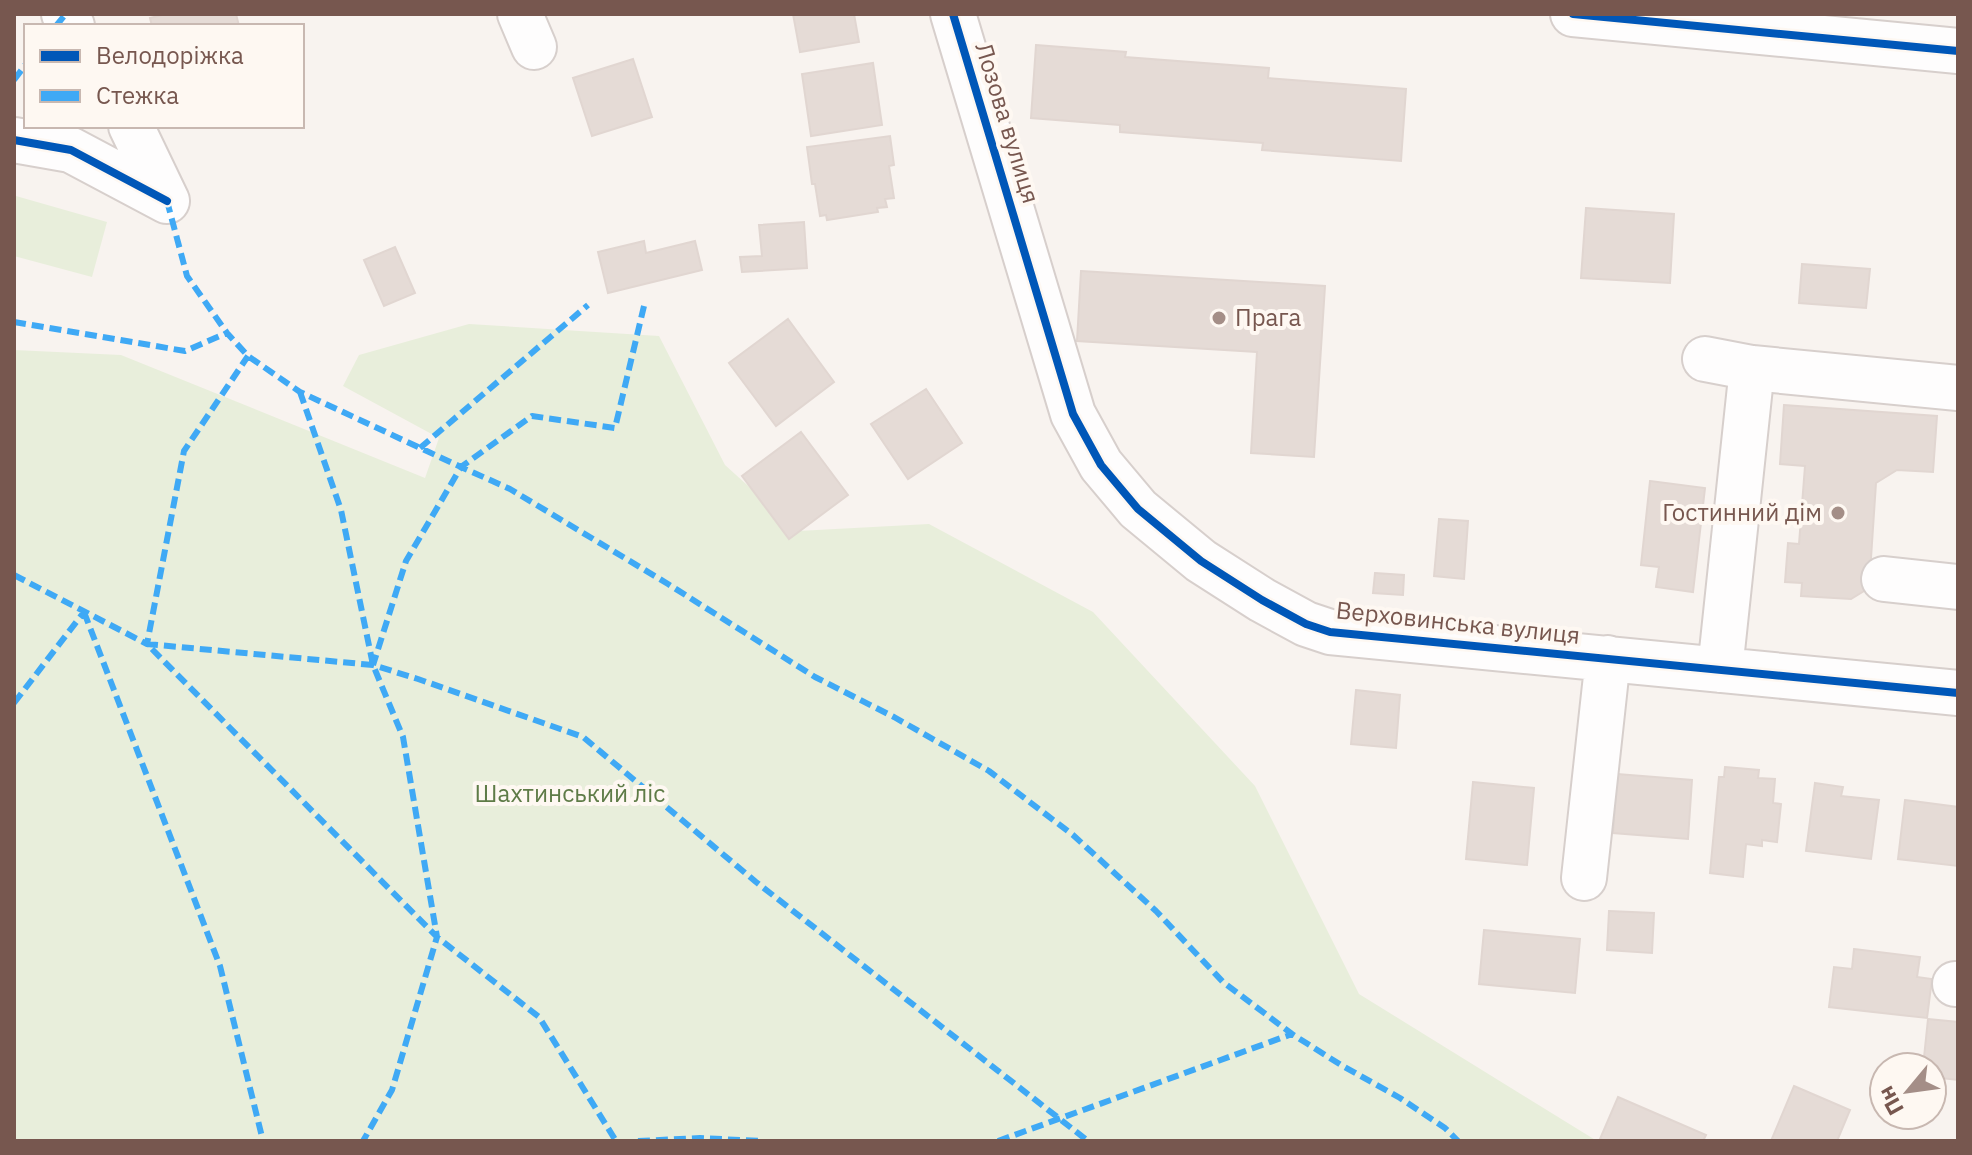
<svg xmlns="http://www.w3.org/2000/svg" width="1972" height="1155" viewBox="0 0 1972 1155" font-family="'IBM Plex Sans',sans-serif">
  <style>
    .green { fill: #e8eedb }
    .building { fill: #e5dbd6; stroke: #e1d6d1; stroke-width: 2 }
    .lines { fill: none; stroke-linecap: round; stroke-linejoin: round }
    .minor-casing { stroke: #d7cfcc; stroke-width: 48 }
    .minor { stroke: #fefdfd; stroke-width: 44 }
    .quiet { stroke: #3fa9f5; stroke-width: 6; stroke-dasharray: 12 6; stroke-linecap: butt }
    .cycleway-casing { stroke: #fef8f2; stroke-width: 13 }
    .cycleway { stroke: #0057b8; stroke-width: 8 }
    .poi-dot { fill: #a48e87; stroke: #fef8f2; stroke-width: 3 }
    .labels { text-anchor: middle; stroke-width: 8; stroke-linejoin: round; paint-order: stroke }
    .street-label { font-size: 24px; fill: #77574f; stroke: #fef8f2 }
    .poi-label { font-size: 24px; fill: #77574f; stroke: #fef8f2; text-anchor: start }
    .park-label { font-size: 24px; fill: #5e7b47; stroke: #fef8f2 }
  </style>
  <rect width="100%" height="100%" fill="#f8f3ef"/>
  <path class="green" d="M16 196 107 222 92 277 14 256V203Z
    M469 324 659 336 725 465 798 531 929 524 1093 612 1255 786 1359 994 1597 1141H14V350L121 355 425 478 439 438 343 386 359 355Z"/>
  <path class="building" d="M166 14H236L239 26H152L150 18Z
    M793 14H854L859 42 800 52Z
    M1036 45 1126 52 1125 57 1269 68 1268 78 1406 89 1401 161 1262 150 1263 143 1120 132V125L1031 118Z
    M633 59 652 117 592 136 573 78Z
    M873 63 882 125 811 136 802 74Z
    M890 136 894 165 889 166 894 198 885 199 887 207 877 208 878 212 827 220 826 215 820 216 815 184H812L807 147Z
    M1586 208 1674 214 1670 283 1581 278Z
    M804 222 807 268 742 272 740 257 762 256 759 225Z
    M644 241 646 253 695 241 702 270 608 293 598 252Z
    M395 247 415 293 384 306 364 260Z
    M1802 264 1870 269 1866 308 1799 303Z
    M1081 271 1325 286 1314 457 1251 453 1257 352 1077 341Z
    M788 319 834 382 776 426 729 363Z
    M926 389 962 443 908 479 871 424Z
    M1784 405 1937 416 1933 472 1897 470 1876 483 1869 588 1851 599 1801 596 1802 583 1785 582 1788 543 1799 544 1805 466 1780 464Z
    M801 432 848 495 789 539 742 476Z
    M1650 481 1705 488 1693 592 1656 587 1659 567 1641 565Z
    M1439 519 1468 521 1464 579 1434 576Z
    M1375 573 1404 575 1403 595 1373 593Z
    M1356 690 1400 695 1396 748 1351 744Z
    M1725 767 1759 770 1758 778 1775 779 1773 803 1781 804 1777 842 1762 840V846L1746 844 1743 877 1710 873 1719 777H1724Z
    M1617 774 1692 780 1688 839 1613 833Z
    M1473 782 1534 788 1527 865 1466 859Z
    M1815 783 1843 787 1841 796 1879 800 1871 859 1806 851Z
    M1905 800 1958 807V866L1898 859Z
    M1609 911 1654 913 1652 953 1607 950Z
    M1484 930 1580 939 1575 993 1479 984Z
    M1854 949 1920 957 1917 977 1932 979 1927 1018 1829 1007 1834 967 1852 969Z
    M1928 1019 1958 1022V1080L1932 1077V1067H1923Z
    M1794 1086 1850 1110 1837 1141H1771Z
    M1618 1097 1706 1135 1703 1141H1605L1600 1139Z"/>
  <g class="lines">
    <defs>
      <path id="minor" d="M64 14 72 26
        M520 14 534 47
        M953 14 1073 414 1101 465 1138 509 1201 561 1262 600 1306 624 1330 632 1958 693
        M1573 14 1958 51
        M131 126 167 201
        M14 140 71 150 167 201
        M1705 359 1752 368 1958 388
        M1884 579 1958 587
        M1720 670 1752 368
        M1584 878 1608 658
        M1955 984H1958"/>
    </defs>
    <use href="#minor" class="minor-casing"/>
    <use href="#minor" class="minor"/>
    <path class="quiet" d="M56 26 65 15
      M14 80 26 64
      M167 201 187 276 227 333 248 356 300 392 461 467 510 489 668 584 815 677 894 717 989 771 1073 835 1156 911 1223 982 1292 1034 1341 1065 1400 1098 1445 1128 1458 1141
      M644 306 615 428 532 416 461 467 406 561 373 665 418 679 583 737 756 882 1088 1141
      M14 322 185 351 227 333
      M300 392 341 510 373 665 403 737 437 937 392 1090 363 1141
      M420 448 588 305
      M14 575 147 644 184 451 248 356
      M84 612 220 966 263 1141
      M373 665 147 644 437 937 539 1017 616 1141
      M14 703 84 612
      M638 1141 700 1138 761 1141
      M998 1141 1292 1034"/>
    <defs>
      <path id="cycleway" d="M953 14 1073 414 1101 465 1138 509 1201 561 1262 600 1306 624 1330 632 1958 693
        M1573 14 1958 51
        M14 140 71 150 167 201"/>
    </defs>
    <use href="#cycleway" class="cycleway-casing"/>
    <use href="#cycleway" class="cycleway"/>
  </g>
  <g class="poi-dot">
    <circle cx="1219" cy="318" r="8"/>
    <circle cx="1838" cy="513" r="8"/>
  </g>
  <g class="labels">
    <g class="street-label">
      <text transform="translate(1007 123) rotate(73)" y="8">Лозова вулиця</text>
      <text transform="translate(1458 623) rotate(6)" y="8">Верховинська вулиця</text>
    </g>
    <g class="poi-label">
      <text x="1235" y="326">Прага</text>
      <text x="1822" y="521" text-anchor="end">Гостинний дім</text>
    </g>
    <g class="park-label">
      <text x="570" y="802">Шахтинський ліс</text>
    </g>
  </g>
  <rect width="1972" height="1155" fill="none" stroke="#77574f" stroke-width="32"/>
  <rect x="24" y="24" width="280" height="104" fill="#fef8f2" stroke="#c8b8b1" stroke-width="2"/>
  <rect x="40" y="50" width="40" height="12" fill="#0057b8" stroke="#c8b8b1" stroke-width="2"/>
  <text x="96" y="64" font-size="24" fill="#77574f">Велодоріжка</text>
  <rect x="40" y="90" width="40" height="12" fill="#3fa9f5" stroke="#c8b8b1" stroke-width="2"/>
  <text x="96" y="104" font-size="24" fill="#77574f">Стежка</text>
  <g transform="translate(1908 1091) rotate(241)"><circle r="38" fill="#fef8f2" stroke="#c8b8b1" stroke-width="2"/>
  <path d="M0-6L14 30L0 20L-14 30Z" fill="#a48e87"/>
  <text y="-12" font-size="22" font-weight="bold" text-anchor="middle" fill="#77574f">Пн</text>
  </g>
</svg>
